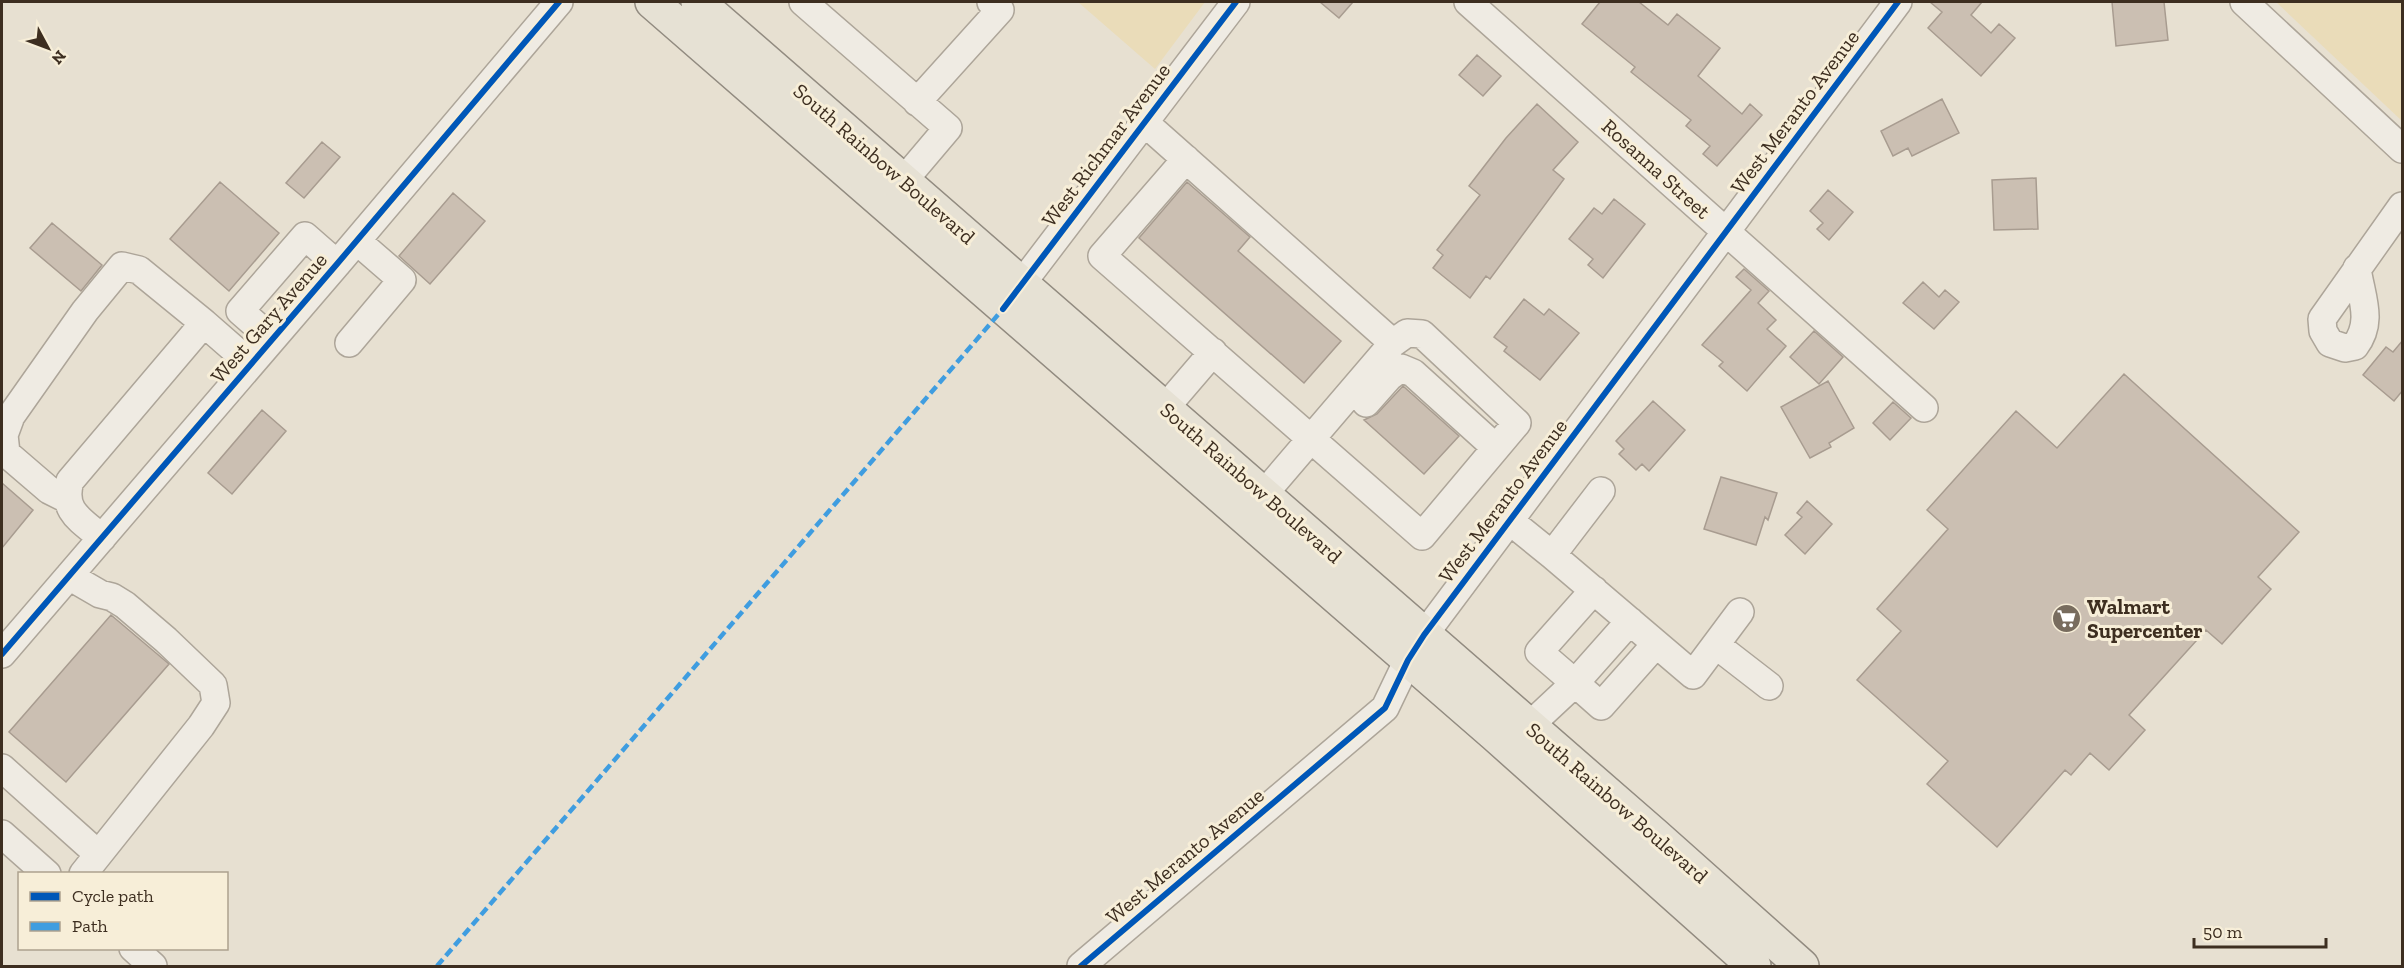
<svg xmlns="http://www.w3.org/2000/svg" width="2404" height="968" viewBox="0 0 2404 968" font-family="'Zilla Slab',serif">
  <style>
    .sand { fill: #eadcb9 }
    .building { fill: #cbbfb2; stroke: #a89c90; stroke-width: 1.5 }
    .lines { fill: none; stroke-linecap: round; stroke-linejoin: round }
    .minor-casing { stroke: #ada599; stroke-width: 30 }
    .major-casing { stroke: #928b80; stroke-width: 36 }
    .minor { stroke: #efebe3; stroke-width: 27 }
    .major { stroke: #e6e1d4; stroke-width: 33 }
    .quiet { stroke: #3f9de0; stroke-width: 4.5; stroke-dasharray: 9 4.5; stroke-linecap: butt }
    .cycleway-casing { stroke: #f7eed8; stroke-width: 10 }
    .cycleway { stroke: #0057b8; stroke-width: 6 }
    .labels { text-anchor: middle; stroke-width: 6; stroke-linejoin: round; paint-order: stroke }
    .street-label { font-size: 21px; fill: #3d2e20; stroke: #f7eed8 }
    .poi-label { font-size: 21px; font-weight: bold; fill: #3d2e20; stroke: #f7eed8; text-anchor: start }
  </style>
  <rect width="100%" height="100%" fill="#e7e0d1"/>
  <path class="sand" d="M1078 2H1205L1155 69Z
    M2276 2H2402V121Z"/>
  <path class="building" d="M1320 2H1353L1339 18Z
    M1600 2H1639L1668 25 1677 14 1720 48 1698 76 1742 114 1750 104 1762 115 1717 166 1703 154 1710 146 1686 126 1691 120 1631 72 1635 67 1582 24Z
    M1930 2H1982L1971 15 1991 33 1999 24 2015 38 1981 76 1928 28 1942 12Z
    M2112 2H2164L2168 40 2116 46Z
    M1477 55 1501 76 1483 96 1459 75Z
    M1942 99 1959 133 1912 156 1908 148 1893 156 1881 131Z
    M1537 104 1578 142 1553 170 1564 179 1490 279 1486 276 1470 298 1433 268 1443 255 1437 250 1480 195 1469 186 1506 138Z
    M322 142 340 157 304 198 286 183Z
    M2036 178 2038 229 1994 230 1992 180Z
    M220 182 279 233 229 291 170 239Z
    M1187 182 1250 237 1238 251 1341 341 1304 383 1139 238Z
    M1828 190 1853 212 1829 240 1817 229 1823 223 1810 211Z
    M453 193 485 221 430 284 399 256Z
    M1614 199 1645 224 1603 278 1588 265 1593 259 1569 239 1594 208 1602 214Z
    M52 223 102 265 81 291 30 248Z
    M1744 269 1769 291 1758 303 1776 320 1767 329 1786 346 1747 391 1719 366 1723 362 1702 345 1751 290 1736 277Z
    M1923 282 1939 297 1945 290 1959 302 1934 329 1903 303Z
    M1524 299 1544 315 1549 309 1579 333 1540 380 1504 351 1507 347 1494 337Z
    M1814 331 1843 357 1819 384 1790 357Z
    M2403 340V390L2394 401 2363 375 2386 347 2393 352Z
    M2124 374 2299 532 2258 577 2271 589 2222 644 2206 630 2129 715 2145 730 2109 770 2090 753 2071 775 2065 770 1997 847 1927 784 1948 761 1857 680 1901 631 1877 609 1948 529 1927 510 2016 411 2057 448Z
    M1828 381 1854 428 1829 443 1831 447 1810 458 1781 407Z
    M1403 386 1459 436 1424 474 1364 420 1377 414Z
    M1653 401 1685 430 1649 471 1642 464 1636 470 1619 454 1624 449 1616 441Z
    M1893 402 1911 418 1890 440 1873 423Z
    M262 410 286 431 232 494 208 473Z
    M1721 477 1777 493 1768 520 1765 517 1756 545 1704 529Z
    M2 483 33 510 2 548Z
    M1807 501 1832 524 1805 554 1785 535 1802 517 1797 513Z
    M111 615 169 664 66 782 9 732Z"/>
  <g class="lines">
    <defs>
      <path id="minor" d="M803 2 948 128 904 180
        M1468 2 1924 408
        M2244 2 2402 149
        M917 102 1000 10 991 2
        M1145 123 1393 343 1263 495
        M1186 159 1102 256 1422 536 1517 423 1422 334 1407 333 1393 343
        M2357 268C2361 297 2374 321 2355 346L2345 348 2330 343 2323 331 2322 319 2402 206
        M1010 299 1236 2
        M272 339 240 311 305 236 337 264
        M349 343 402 280 357 241
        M1366 403 1389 377 1401 368 1413 373 1496 448
        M1165 408 1213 352
        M67 499 49 490 6 453 4 435 11 416 85 311 122 266 139 270 204 323
        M1510 521 1552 555 1601 491
        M102 538C81 520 61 511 70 481L204 323 251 364
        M1552 555 1693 675 1740 612
        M69 576 100 594 112 597 125 605 166 640 213 685 216 703 201 726 83 874
        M1630 621 1575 683 1601 706 1656 644
        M1716 645 1769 686
        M2 654 337 264 559 2
        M1529 726 1575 683 1539 652 1594 590
        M2 768 98 854
        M2 834 47 874
        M133 948 153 966
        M1081 966 1385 708 1408 660 1424 635 1898 2"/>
      <path id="major" d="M652 2 1495 735 1754 966
        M698 2 1655 835 1802 966"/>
    </defs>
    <use href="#minor" class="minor-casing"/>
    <use href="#major" class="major-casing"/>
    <use href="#minor" class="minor"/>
    <use href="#major" class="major"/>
    <path class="quiet" d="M437 966 1003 309"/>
    <defs>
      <path id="cycleway" d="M1003 309 1236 2
        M2 654 337 264 559 2
        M1081 966 1385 708 1408 660 1424 635 1898 2"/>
    </defs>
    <use href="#cycleway" class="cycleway-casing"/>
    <use href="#cycleway" class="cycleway"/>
  </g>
  <defs>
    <symbol id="supermarket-disc" viewBox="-11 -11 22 22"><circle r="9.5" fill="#786c5e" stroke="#f7eed8"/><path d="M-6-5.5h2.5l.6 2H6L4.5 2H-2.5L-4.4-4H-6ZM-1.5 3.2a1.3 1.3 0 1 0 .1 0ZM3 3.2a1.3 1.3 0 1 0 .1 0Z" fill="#fff"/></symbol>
  </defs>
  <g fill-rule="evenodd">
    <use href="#supermarket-disc" x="2050" y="602" width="33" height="33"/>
  </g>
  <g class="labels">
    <g class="street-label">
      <text transform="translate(1795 112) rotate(-53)" y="7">West Meranto Avenue</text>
      <text transform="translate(1106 145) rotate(-53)" y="7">West Richmar Avenue</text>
      <text transform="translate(884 164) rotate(41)" y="7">South Rainbow Boulevard</text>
      <text transform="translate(1656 169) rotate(42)" y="7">Rosanna Street</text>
      <text transform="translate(269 318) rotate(-49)" y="7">West Gary Avenue</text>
      <text transform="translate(1251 483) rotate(41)" y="7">South Rainbow Boulevard</text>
      <text transform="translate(1503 501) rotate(-53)" y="7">West Meranto Avenue</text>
      <text transform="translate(1617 803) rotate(41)" y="7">South Rainbow Boulevard</text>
      <text transform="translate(1185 856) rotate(-40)" y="7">West Meranto Avenue</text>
    </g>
    <g class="poi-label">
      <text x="2087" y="614">Walmart<tspan x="2087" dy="24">Supercenter</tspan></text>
    </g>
  </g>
  <rect width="2404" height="968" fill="none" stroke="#3d2e20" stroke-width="6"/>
  <rect x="18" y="872" width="210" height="78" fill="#f7eed8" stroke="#ada18e" stroke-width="1.5"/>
  <rect x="30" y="892" width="30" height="9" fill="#0057b8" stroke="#ada18e" stroke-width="1.5"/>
  <text x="72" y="902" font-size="18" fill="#3d2e20">Cycle path</text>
  <rect x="30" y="922" width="30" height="9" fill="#3f9de0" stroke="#ada18e" stroke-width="1.5"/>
  <text x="72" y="932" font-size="18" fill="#3d2e20">Path</text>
  <g transform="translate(48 48) rotate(131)" stroke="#f7eed8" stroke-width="4.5" paint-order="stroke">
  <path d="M0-4.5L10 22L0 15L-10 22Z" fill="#3d2e20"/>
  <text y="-9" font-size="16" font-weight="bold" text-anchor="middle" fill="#3d2e20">N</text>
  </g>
  <path d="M2194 938v9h132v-9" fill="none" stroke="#3d2e20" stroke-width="3"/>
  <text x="2203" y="938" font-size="18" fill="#3d2e20" stroke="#f7eed8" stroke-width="4.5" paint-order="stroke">50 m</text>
</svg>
